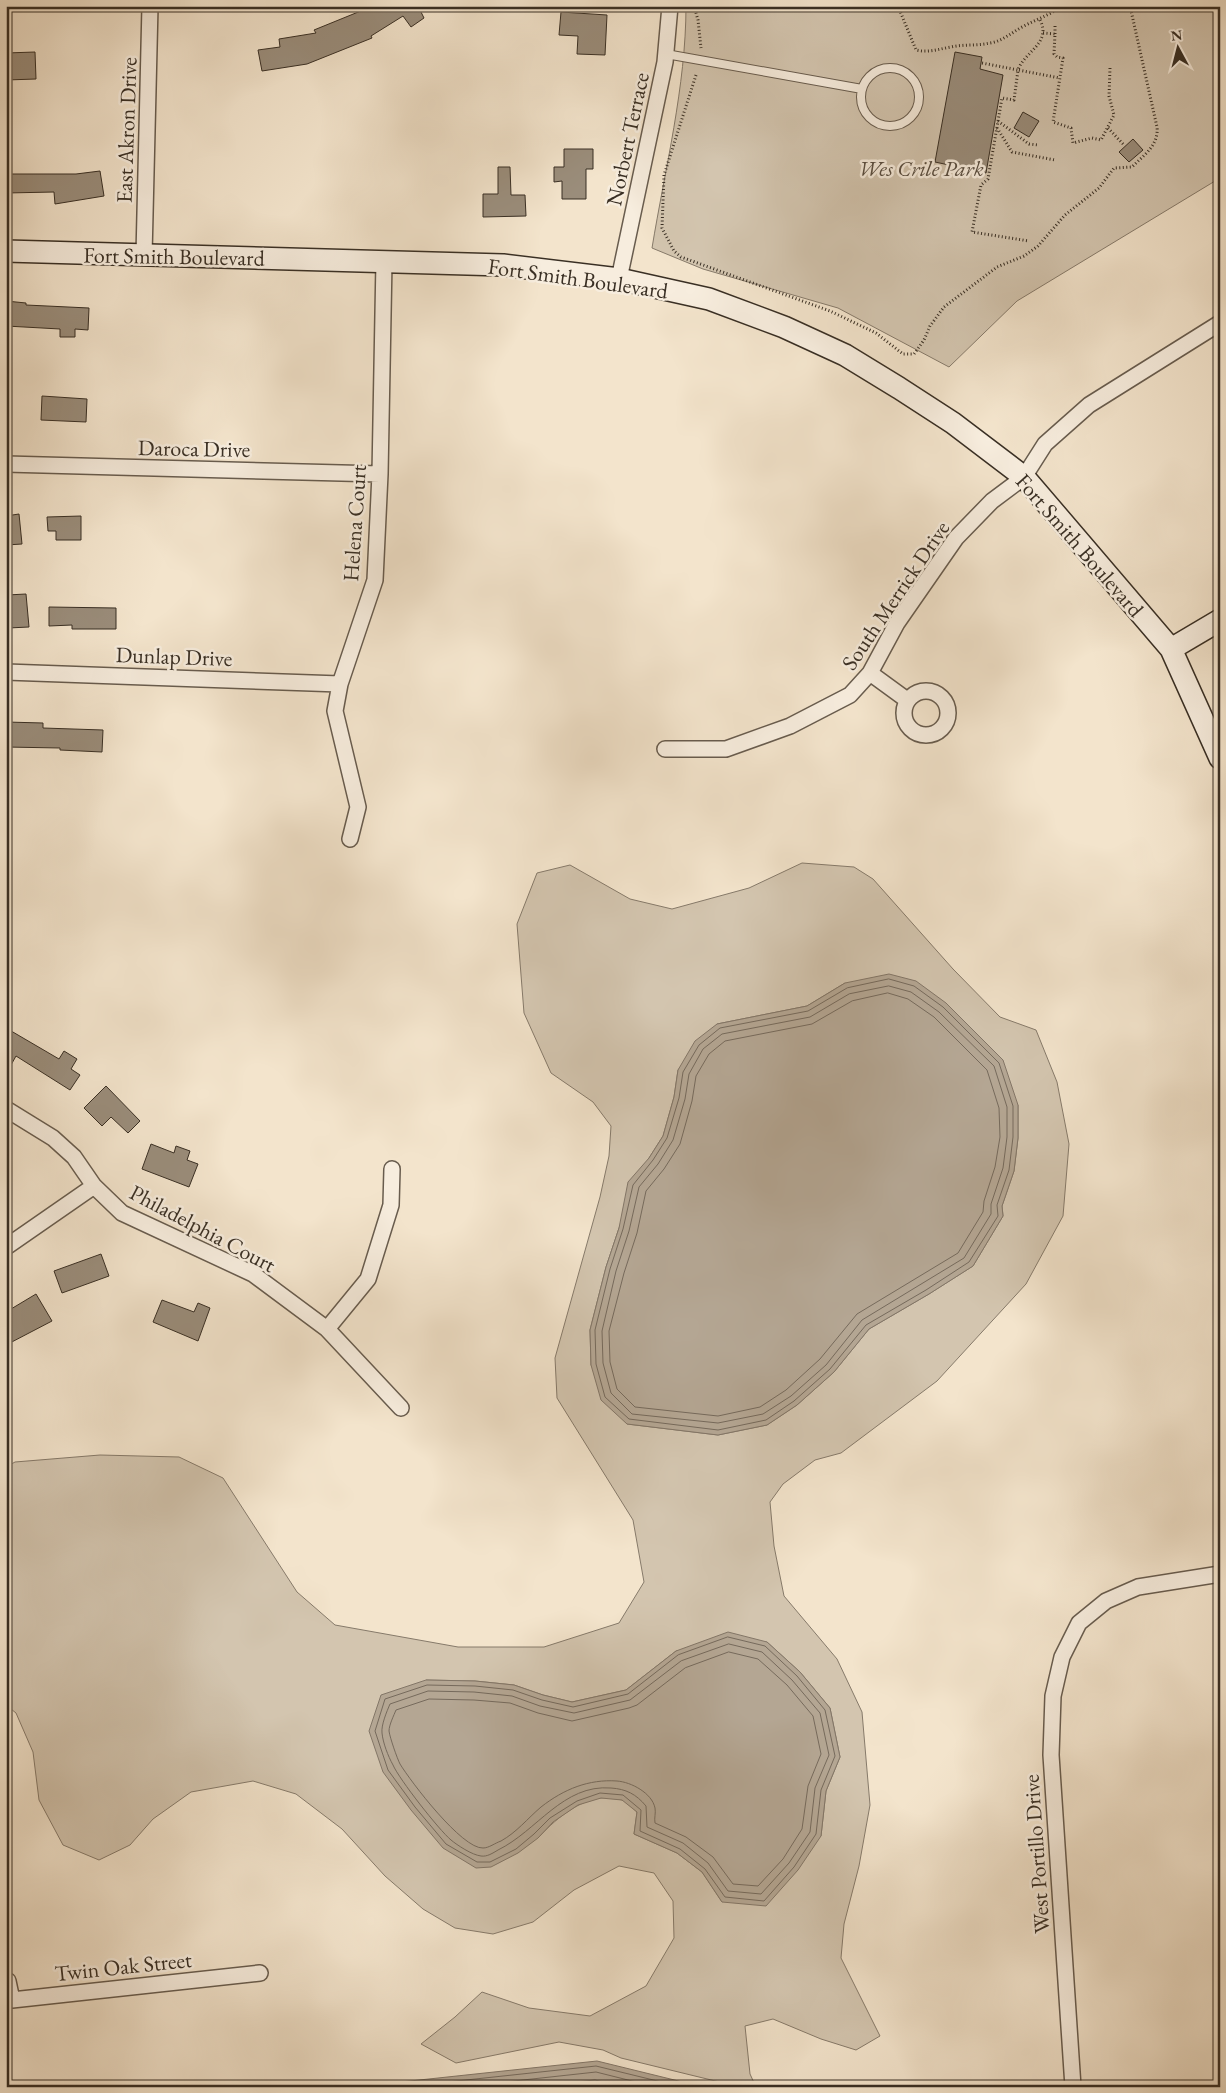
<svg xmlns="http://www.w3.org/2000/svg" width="1226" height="2093" viewBox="0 0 1226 2093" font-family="'EB Garamond',serif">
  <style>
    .green { fill: #d3c5af; stroke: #867a6a; fill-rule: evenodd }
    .water { fill: #b4a693; stroke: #837667 }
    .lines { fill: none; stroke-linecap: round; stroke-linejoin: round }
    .shore { stroke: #766a5c; stroke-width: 1 }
    .building { fill: #9a8d7b; stroke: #392f24 }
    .lane-casing { stroke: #685c4e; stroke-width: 10 }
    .street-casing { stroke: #685c4e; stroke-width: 18 }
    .secondary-casing { stroke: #392f24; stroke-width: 24 }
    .path { stroke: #392f24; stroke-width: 3; stroke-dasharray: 1 2.5; stroke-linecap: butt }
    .lane { stroke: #f7edde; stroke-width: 8 }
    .street { stroke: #f7edde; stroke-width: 15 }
    .secondary { stroke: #f7edde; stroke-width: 21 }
    .labels { text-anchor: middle; stroke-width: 5; stroke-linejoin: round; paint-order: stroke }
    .street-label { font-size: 22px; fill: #392f24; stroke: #f7edde }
    .park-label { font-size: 22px; font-style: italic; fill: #584d40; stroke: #f7edde }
  </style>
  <rect width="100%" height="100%" fill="#f3e4cc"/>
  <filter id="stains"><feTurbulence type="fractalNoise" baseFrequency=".004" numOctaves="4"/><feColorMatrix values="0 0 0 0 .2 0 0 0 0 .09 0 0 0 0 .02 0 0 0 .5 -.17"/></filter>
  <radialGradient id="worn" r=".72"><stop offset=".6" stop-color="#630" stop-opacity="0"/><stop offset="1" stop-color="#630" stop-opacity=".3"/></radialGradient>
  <path class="green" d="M686 6H1220V178L1017 301 949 367 838 308 703 269 652 248C665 169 686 86 686 6Z
    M802 863 854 867 873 879 953 969 1000 1017 1036 1030 1057 1082 1069 1144 1063 1216 1026 1284 937 1381 841 1453 815 1460 783 1484 770 1502 774 1546 784 1596 837 1659 862 1712 870 1805 859 1866 844 1924 841 1958 880 2036 856 2050 821 2039 773 2019 745 2026 750 2074 756 2087H740L621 2058 603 2050 559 2042 456 2063 421 2044 455 2017 482 1992 529 2008 590 2016 646 1986 674 1938 673 1901 654 1873 619 1866 574 1890 533 1922 493 1934 455 1928 423 1909 385 1876 342 1829 296 1794 253 1781 191 1792 153 1819 130 1845 99 1860 63 1845 39 1800 33 1752 16 1713 6 1705V1467L15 1462 100 1455 179 1457 223 1478 297 1592 335 1625 458 1647H544L619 1623 644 1582 633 1520 557 1398 555 1358 600 1197 609 1156 611 1126 593 1102 551 1073 524 1013 517 924 537 873 570 865 630 899 672 909 749 888ZM845 983 1018 1105V1138L1014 1171 1002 1206 1003 1216 973 1266 929 1294 869 1329 834 1372 797 1405 767 1425 718 1435 627 1424 591 1365 590 1330 606 1267 619 1228 649 1158 663 1136 674 1097 678 1070 717 1024 807 1006ZM767 1642 800 1672 830 1708 840 1757 826 1791 821 1836 722 1902 702 1872 677 1853 634 1834 637 1812C632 1808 627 1801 622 1800 590 1789 557 1817 538 1838L426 1680 475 1681 514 1685 543 1695 572 1702 626 1690 676 1651Z"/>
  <path class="water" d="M889 974 916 981 946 1003 1003 1060 1018 1105V1138L1014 1171 1002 1206 1003 1216 973 1266 929 1294 869 1329 834 1372 797 1405 767 1425 718 1435 627 1424 601 1400 591 1365 590 1330 606 1267 619 1228 628 1182 649 1158 663 1136 674 1097 678 1070 695 1041 717 1024 807 1006 845 983Z
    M728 1632 767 1642 800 1672 830 1708 840 1757 826 1791 821 1836 798 1870 766 1906 722 1902 702 1872 677 1853 634 1834 637 1812 622 1800 601 1798 578 1805 553 1822 538 1838 518 1853 491 1867 476 1868 443 1848 411 1810 383 1772 369 1731 381 1695 426 1680 475 1681 514 1685 543 1695 572 1702 626 1690 676 1651Z
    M597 2061 703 2087H354Z"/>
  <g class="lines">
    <path class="shore" d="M889 979 914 986 943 1007 999 1063 1013 1106V1137L1009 1170 997 1205 998 1216 969 1262 926 1290 866 1325 830 1369 794 1401 766 1420 718 1430 629 1419 605 1397 596 1364 595 1330 610 1269 623 1229 633 1185 653 1160 667 1138 679 1098 683 1072 699 1045 720 1028 808 1011 847 988Z
      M889 986 911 992 939 1012 994 1066 1007 1107V1137L1003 1168 991 1204V1214L964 1258 862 1320 826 1365 791 1396 763 1414 718 1423 632 1414 611 1393 603 1363 602 1331 616 1271 629 1231 639 1187 658 1164 673 1140 685 1099 689 1074 703 1049 722 1034 810 1017 849 994Z
      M888 993 908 999 934 1017 987 1070 999 1108 1000 1137 995 1167 984 1201 983 1212 958 1253 857 1314 820 1359 786 1390 760 1407 718 1416 635 1407 617 1389 610 1362 609 1331 624 1273 637 1233 646 1191 664 1169 680 1144 692 1101 696 1076 709 1054 725 1041 812 1024 852 1001Z
      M728 1637 765 1646 797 1676 825 1710 835 1756 821 1790 816 1834 794 1867 764 1901 725 1897 705 1869 680 1849 640 1831 641 1810 623 1795 600 1793 577 1801 550 1818 534 1834 516 1849 490 1862H477L446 1844 415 1807 388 1770 375 1731 385 1699 427 1685 475 1686 513 1690 542 1700 573 1707 628 1694 678 1655Z
      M729 1644 762 1652 792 1680 820 1713 829 1755 815 1788 810 1832 789 1863 761 1894 728 1891 708 1863 683 1843 647 1827 646 1806C636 1794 626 1789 611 1788 563 1784 537 1831 498 1850 493 1853 487 1857 481 1856 472 1855 457 1845 451 1840 439 1830 399 1779 393 1765 388 1756 383 1743 382 1733 381 1725 387 1711 390 1704L428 1691 474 1692 512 1696 540 1706 574 1713 630 1700 681 1661Z
      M729 1652 758 1659 787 1685 813 1716 821 1754 808 1786 802 1829 783 1859 758 1886 733 1884 713 1857 686 1837 655 1823C654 1818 656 1813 655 1808 652 1793 631 1782 617 1781 589 1779 564 1789 541 1807 527 1819 517 1832 501 1841 495 1843 489 1848 483 1848 462 1849 411 1782 400 1764 397 1758 390 1738 389 1731 389 1725 394 1715 396 1710L429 1699 474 1700 510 1703 538 1713 572 1721 629 1708 637 1705 685 1668Z
      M401 2087 596 2066 682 2087
      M459 2087 596 2072 656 2087
      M529 2087 595 2080 624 2087"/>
  </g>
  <path class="building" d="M373 6H418L424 18 411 27 403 16 371 36 372 38 307 64 262 71 258 50 280 47 279 39 316 33 314 30Z
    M561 12 607 15 605 55 577 54 578 36 559 35Z
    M35 52 36 79 6 80V53Z
    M955 52 982 57 980 69 1003 75 986 173 935 162Z
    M1023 112 1039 121 1029 137 1014 128Z
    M1133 139 1143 150 1129 162 1119 152Z
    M564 149H593V169H586V199H562V181L554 182V167H564Z
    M498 167H510L511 195H525L526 216 483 217V194H498Z
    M100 171 104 196 55 204 54 192 6 193V174H76Z
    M6 301 26 303V305L89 308 88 330 75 329V337H60V329L6 326Z
    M42 396 87 399 86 422 41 420Z
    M19 514 22 544 6 545V516Z
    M81 516V540H56V531H48L47 517Z
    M26 594 29 627 8 628 7 595Z
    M49 607 116 608V629H72V625L49 626Z
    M6 722 43 723V728L103 730 102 752 60 750V748L6 747Z
    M6 1028 59 1059 64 1051 77 1059 71 1069 80 1075 70 1090 16 1056 6 1074Z
    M106 1086 140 1121 128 1133 111 1117 102 1126 84 1108Z
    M151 1144 174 1153 176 1146 190 1151 187 1160 198 1164 189 1187 142 1169Z
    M101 1254 109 1276 62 1293 54 1271Z
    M36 1294 52 1321 6 1345V1312Z
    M162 1300 194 1312 198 1303 210 1308 198 1341 153 1322Z"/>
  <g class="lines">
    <defs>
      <path id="lane" d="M666 54 862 89
        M861 97a29 29 0 1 1 58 0a29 29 0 1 1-58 0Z"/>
      <path id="street" d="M144 255 150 6
        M619 279 665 62 670 6
        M6 464 380 474
        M6 672 340 684
        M870 673 907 700
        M904 713a22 22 0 1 1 44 0a22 22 0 1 1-44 0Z
        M665 749H726L790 726 850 695 870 673 897 623 956 538 992 501 1024 477 1045 444 1089 405 1220 323
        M350 839 358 807 335 711 340 684 375 580 380 474 384 261
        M6 1109 53 1138 74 1157 94 1186 122 1213 253 1274 327 1329 401 1408
        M6 1247 94 1186
        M327 1329 368 1279 391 1205 392 1169
        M6 1981H8L12 2000 260 1973
        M1073 2087 1051 1755 1053 1696 1062 1657 1079 1623 1106 1601 1138 1587 1220 1574"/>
      <path id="secondary" d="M6 251 503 265 619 279 709 299 784 327 845 355 899 388 953 423 1024 477 1171 649 1220 758
        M1171 649 1220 620"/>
    </defs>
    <use href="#lane" class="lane-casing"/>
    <use href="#street" class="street-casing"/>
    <use href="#secondary" class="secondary-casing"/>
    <path class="path" d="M694 6 698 20 701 48
      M898 6 916 50C928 53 939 49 951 47 964 44 977 46 990 43 1003 41 1012 32 1024 26 1037 19 1050 15 1062 6
      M1040 20C1052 43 1024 52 1018 70L1060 78
      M1043 33 1055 34 1054 54 1057 57 1063 58 1053 122 1071 128 1073 143 1092 138 1101 140 1114 115 1109 96 1110 68
      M1055 34V26
      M982 63 1018 70 1014 100 1002 98 988 179 981 185 972 232 1029 241
      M696 75 664 175 662 228 674 251 681 257 830 311 876 333 903 354H914L924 340 930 326 944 307 997 267 1024 256 1038 246 1065 215 1099 188 1114 168 1132 167C1144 155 1159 145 1157 127L1130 6
      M998 121 1029 144 1038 145
      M997 128 1012 152 1055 160
      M1108 128 1124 145"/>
    <use href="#lane" class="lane"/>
    <use href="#street" class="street"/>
    <use href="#secondary" class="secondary"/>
  </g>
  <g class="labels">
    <g class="street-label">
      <text transform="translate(126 130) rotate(-88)" y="8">East Akron Drive</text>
      <text transform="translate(627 139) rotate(-78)" y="8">Norbert Terrace</text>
      <text transform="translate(174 256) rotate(1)" y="8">Fort Smith Boulevard</text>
      <text transform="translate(578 278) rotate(8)" y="8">Fort Smith Boulevard</text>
      <text transform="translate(194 448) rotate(1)" y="8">Daroca Drive</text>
      <text transform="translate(354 523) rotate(-86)" y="8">Helena Court</text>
      <text transform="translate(1080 545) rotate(49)" y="8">Fort Smith Boulevard</text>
      <text transform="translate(895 595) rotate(-56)" y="8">South Merrick Drive</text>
      <text transform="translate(174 656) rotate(2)" y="8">Dunlap Drive</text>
      <text transform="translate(203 1228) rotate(28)" y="8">Philadelphia Court</text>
      <text transform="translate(1036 1854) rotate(-94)" y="8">West Portillo Drive</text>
      <text transform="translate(123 1966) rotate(-6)" y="8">Twin Oak Street</text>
    </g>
    <g class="park-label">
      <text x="921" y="176">Wes Crile Park</text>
    </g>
  </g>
  <rect width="1226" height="2093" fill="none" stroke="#f3e4cc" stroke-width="25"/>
  <rect x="8" y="8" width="1211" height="2078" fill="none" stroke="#392f24" stroke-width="2.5"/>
  <rect x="12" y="12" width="1201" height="2068" fill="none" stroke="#392f24"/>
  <g transform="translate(1178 48) rotate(353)" stroke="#f7edde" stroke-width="4" paint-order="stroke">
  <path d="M0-4L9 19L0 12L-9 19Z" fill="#392f24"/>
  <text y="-8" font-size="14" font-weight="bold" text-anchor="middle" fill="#392f24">N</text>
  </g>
  <rect width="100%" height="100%" filter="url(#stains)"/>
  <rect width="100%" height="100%" fill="url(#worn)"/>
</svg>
